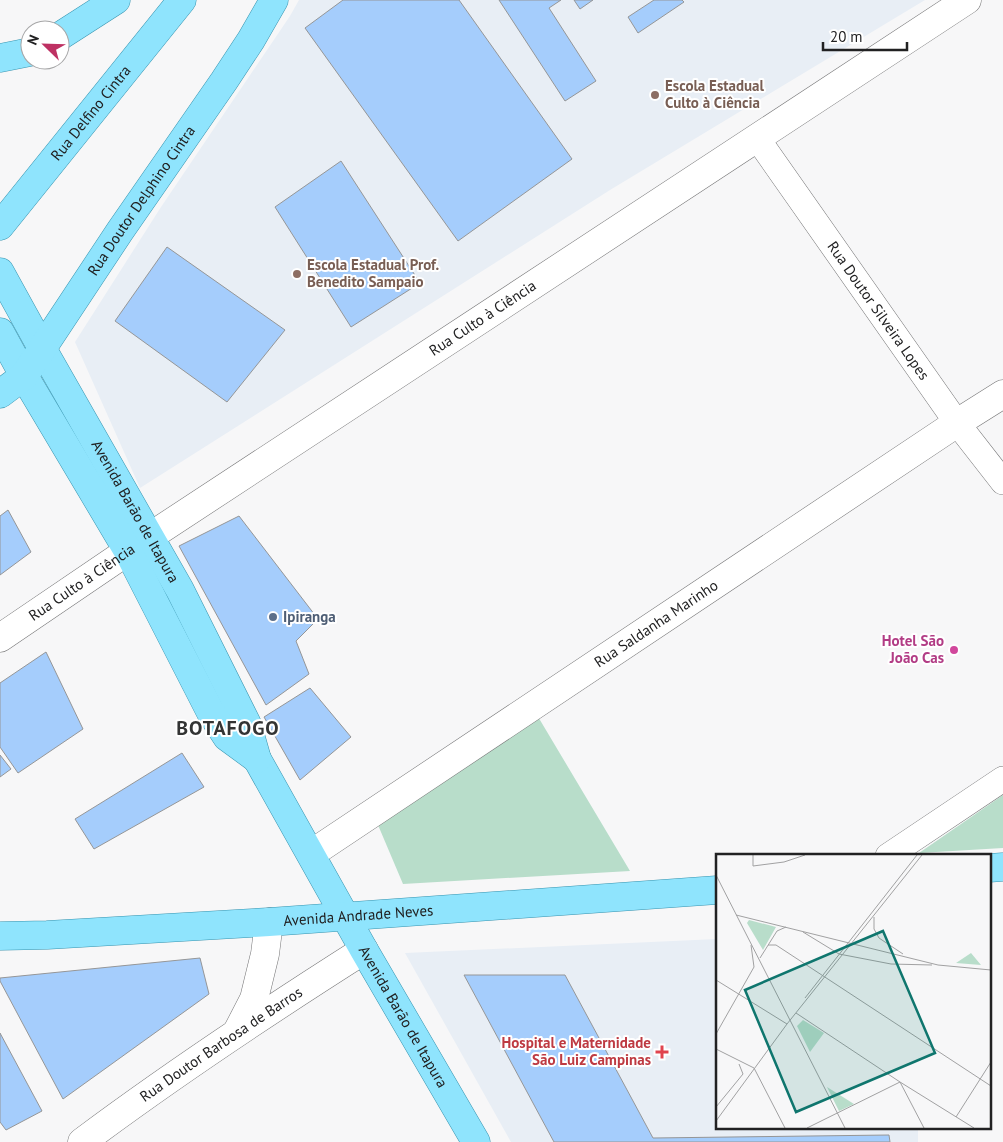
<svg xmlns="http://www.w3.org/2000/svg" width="1003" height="1142" viewBox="0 0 1003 1142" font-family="'PT Sans',sans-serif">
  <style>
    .built { fill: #e8eef5 }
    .green { fill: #b8ddca }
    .building { fill: #a5cdfc; stroke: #959697 }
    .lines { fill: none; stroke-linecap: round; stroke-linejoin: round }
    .minor-casing { stroke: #757576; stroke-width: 26 }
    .tertiary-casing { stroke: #757576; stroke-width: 29 }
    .primary-casing { stroke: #3894af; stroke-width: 29 }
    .minor { stroke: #fff; stroke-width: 25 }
    .tertiary { stroke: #fff; stroke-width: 28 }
    .primary { stroke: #8fe4fd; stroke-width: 28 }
    .education-dot { fill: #8d6e63; stroke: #fff; stroke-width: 2 }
    .service-dot { fill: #5c6f8a; stroke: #fff; stroke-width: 2 }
    .hotel-dot { fill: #d1479c; stroke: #fff; stroke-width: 2 }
    .health-dot { fill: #e0444e; stroke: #fff; stroke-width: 2 }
    .labels { text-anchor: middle; stroke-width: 4; stroke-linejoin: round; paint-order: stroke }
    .education-label { font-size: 15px; font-weight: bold; fill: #785e54; stroke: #fff; text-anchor: start }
    .street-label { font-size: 15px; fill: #212122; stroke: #fff }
    .service-label { font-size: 15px; font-weight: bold; fill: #4e5e75; stroke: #fff; text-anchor: start }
    .hotel-label { font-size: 15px; font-weight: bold; fill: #b23c85; stroke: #fff; text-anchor: end }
    .health-label { font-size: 15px; font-weight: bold; fill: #be3a42; stroke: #fff; text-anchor: end }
    .district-label { font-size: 20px; font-weight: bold; letter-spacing: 1px; fill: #333434; stroke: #fff }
    .inset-road { fill: none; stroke: #a1a1a2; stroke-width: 1 }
    .view { fill: #0f766e; fill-opacity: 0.15; stroke: #0f766e; stroke-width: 2.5 }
    .inset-edge { fill: none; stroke: #212122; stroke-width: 2.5 }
  </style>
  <rect width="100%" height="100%" fill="#f7f7f8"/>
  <path class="built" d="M299 0H925L610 190 140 488 75 342 161 207 290 16Z
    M717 939V1128H918V1142H890L889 1135 653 1138 565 975H464L554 1142H511L405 953Z"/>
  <path class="green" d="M537 715 630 871 403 884 378 825Z
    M1003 795V848L919 853Z"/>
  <path class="building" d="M343 0H459L572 159 458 241 305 28Z
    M499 0H561L549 8 596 81 565 101Z
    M574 0H593L580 9Z
    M654 0H682L684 2 638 33 628 17Z
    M341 161 420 283 351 327 275 207Z
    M167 247 285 330 227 402 115 321Z
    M8 510 31 552 0 575V516Z
    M239 516 318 619 296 641 309 674 266 705 179 546Z
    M46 652 83 729 18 773 0 747V683Z
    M310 688 351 737 300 780 264 717Z
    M182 753 204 787 94 849 75 819Z
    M0 755 11 769 0 777Z
    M200 958 209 994 63 1099 0 981V978Z
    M464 975H565L653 1138 889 1135 890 1142H554Z
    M0 1033 42 1111 6 1130 0 1122Z"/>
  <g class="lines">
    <defs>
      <g id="minor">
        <path id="s1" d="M757 138 957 423 1003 482"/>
        <path d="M888 856 1003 779"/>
      </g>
      <g id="tertiary">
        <path id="s2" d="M0 638 128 551 967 0"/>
        <path id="s3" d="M311 854 957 423 1003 394"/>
        <path d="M238 1030 254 999 265 954 269 922"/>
        <path id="s4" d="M82 1142C173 1074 268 1011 364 950"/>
      </g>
      <g id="primary">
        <path d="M60 36 116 0"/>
        <path d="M0 58 30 52"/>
        <path id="s5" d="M0 226 182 0"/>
        <path id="s6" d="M0 272 43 350 180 590 247 724 257 759 364 950 476 1142"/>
        <path d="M0 332 24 376 128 551 210 711 227 737 257 759"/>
        <path id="s7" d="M0 394 24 376 120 231 224 81 251 40 274 0"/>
        <path d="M989 868 1003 867"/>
        <path id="s8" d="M0 936 47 935 269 922 717 890"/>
      </g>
    </defs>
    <use href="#minor" class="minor-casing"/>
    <use href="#tertiary" class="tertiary-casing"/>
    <use href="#primary" class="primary-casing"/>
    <use href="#minor" class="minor"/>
    <use href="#tertiary" class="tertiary"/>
    <use href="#primary" class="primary"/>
  </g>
  <g class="education-dot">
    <circle cx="655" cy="95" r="5"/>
    <circle cx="297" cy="274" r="5"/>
  </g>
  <circle class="service-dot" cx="273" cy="617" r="5"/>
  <circle class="hotel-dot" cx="954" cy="650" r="5"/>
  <path class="health-dot" d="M659.5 1044.5h5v5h5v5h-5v5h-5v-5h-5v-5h5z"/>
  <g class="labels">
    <g class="education-label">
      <text x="665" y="91">Escola Estadual<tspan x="665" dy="17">Culto à Ciência</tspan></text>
      <text x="307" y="270">Escola Estadual Prof.<tspan x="307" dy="17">Benedito Sampaio</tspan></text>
    </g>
    <g class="street-label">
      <text dy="5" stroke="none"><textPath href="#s5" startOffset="145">Rua Delfino Cintra</textPath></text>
      <text dy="5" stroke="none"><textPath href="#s7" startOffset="241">Rua Doutor Delphino Cintra</textPath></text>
      <text dy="5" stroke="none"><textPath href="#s1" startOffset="211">Rua Doutor Silveira Lopes</textPath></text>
      <text dy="5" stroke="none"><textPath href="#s2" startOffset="579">Rua Culto à Ciência</textPath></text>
      <text dy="5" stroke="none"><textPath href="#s6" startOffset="275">Avenida Barão de Itapura</textPath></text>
      <text dy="5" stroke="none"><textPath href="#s2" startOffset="99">Rua Culto à Ciência</textPath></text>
      <text dy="5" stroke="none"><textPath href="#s3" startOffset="415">Rua Saldanha Marinho</textPath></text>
      <text dy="5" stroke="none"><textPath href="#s8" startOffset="359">Avenida Andrade Neves</textPath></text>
      <text dy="5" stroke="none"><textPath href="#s6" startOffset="848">Avenida Barão de Itapura</textPath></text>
      <text dy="5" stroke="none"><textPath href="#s4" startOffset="170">Rua Doutor Barbosa de Barros</textPath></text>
    </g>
    <g class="service-label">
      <text x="283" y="622">Ipiranga</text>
    </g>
    <g class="hotel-label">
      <text x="944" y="646">Hotel São<tspan x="944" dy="17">João Cas</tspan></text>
    </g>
    <g class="health-label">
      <text x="651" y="1048">Hospital e Maternidade<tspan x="651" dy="17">São Luiz Campinas</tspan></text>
    </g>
    <g class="district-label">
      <text x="228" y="735">BOTAFOGO</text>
    </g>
  </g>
  <g transform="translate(716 854)">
    <rect width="275" height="275" fill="#f7f7f8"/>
    <path d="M33 66 60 73 47 96 31 69ZM255 99 265 111 240 109ZM87 166 108 179 94 198 81 172ZM111 233 138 250 123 257Z" fill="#b8ddca"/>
    <path class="inset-road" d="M37 1V12L68 8 89 1M0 21 129 274M20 61 222 111 275 116M158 63V75L163 84 187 100M87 78 123 100 175 110 216 111M52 91H60L275 232M44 104 61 77 70 73M0 126 71 170M89 144 201 1M80 159 184 228 208 274M0 180 38 113 35 91M0 195 38 214 69 274M0 253 27 220 23 210M240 263 275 208M0 267 71 170 206 1M91 274 184 228 258 274"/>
    <path class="view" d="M167 77 219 199 80 258 29 136Z"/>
    <rect width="275" height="275" class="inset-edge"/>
  </g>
  <g transform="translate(45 45) rotate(293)"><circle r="24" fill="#ffffff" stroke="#a6a6a7"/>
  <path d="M0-4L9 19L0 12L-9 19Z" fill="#be3163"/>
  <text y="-8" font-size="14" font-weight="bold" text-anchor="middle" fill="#212122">N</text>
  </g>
  <path d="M823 42v8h84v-8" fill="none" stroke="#212122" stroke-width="2.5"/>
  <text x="830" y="42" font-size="15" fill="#212122" stroke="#ffffff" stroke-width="4" paint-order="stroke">20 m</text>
</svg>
